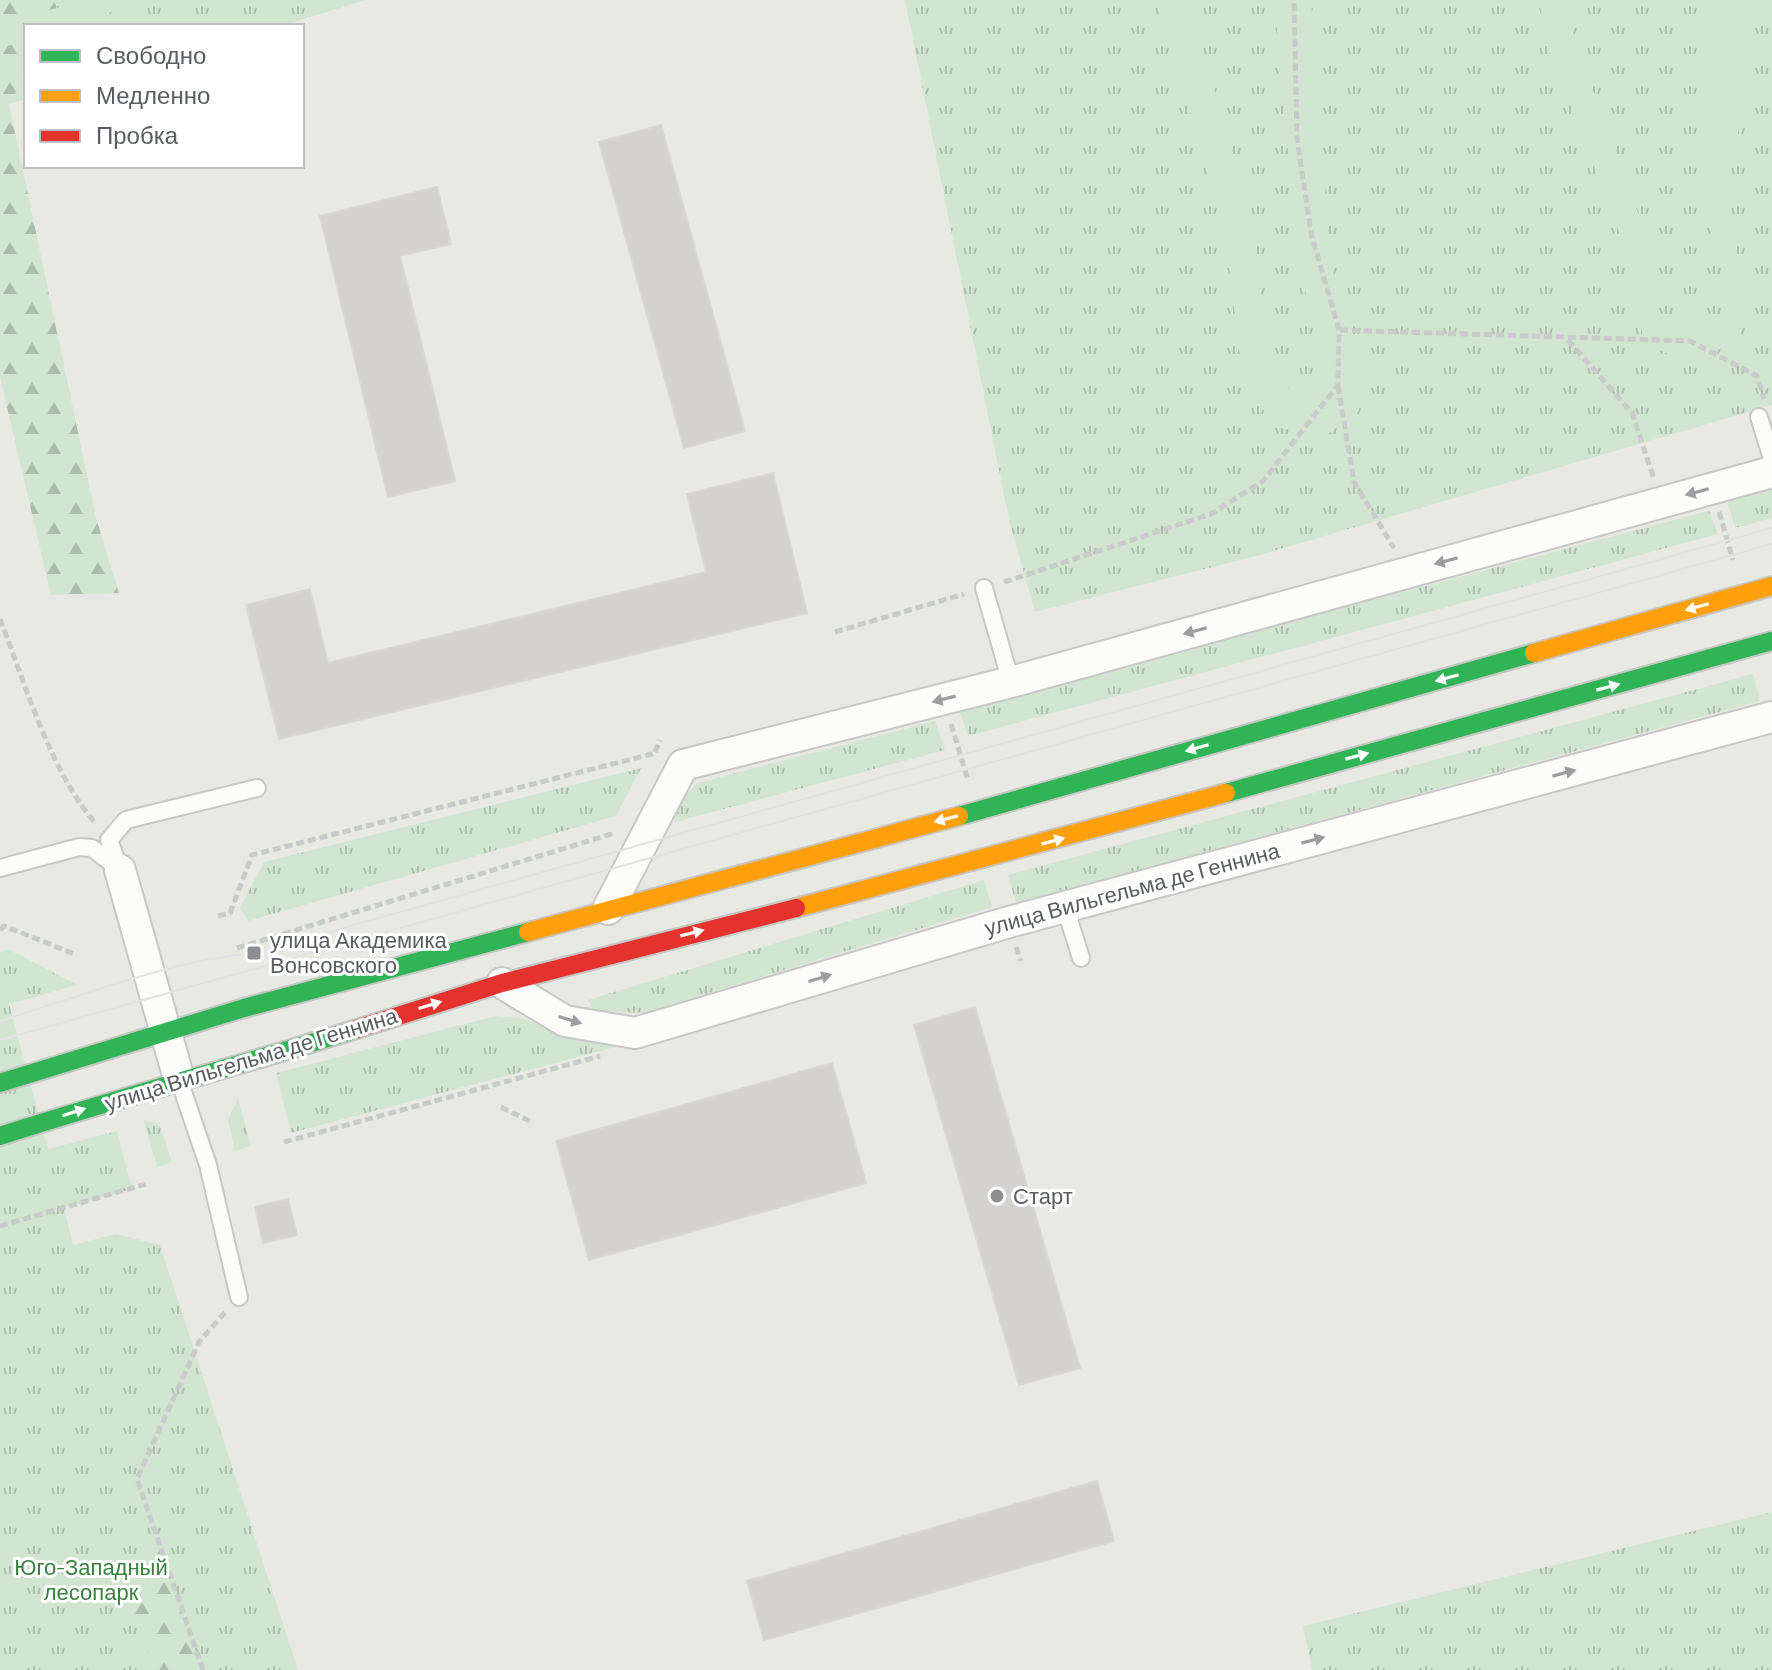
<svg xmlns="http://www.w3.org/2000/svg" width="1772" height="1670" viewBox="0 0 1772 1670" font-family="Barlow,sans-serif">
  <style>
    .grass { fill: url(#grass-tufts) }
    .forest { fill: url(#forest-firs) }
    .garden { fill: #d2e5d0 }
    .building { fill: #d3d2cf; stroke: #d8d7d3; stroke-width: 2 }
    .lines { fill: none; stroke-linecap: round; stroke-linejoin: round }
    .lane-casing { stroke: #c6c7c6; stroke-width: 20 }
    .street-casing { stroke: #c6c7c6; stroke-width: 34 }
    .fast-casing { stroke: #c5c6c4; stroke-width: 22 }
    .slow-casing { stroke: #c5c6c4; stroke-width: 22 }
    .jam-casing { stroke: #c5c6c4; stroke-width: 22 }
    .path { stroke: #c7cbc9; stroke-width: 5; stroke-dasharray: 8 4; stroke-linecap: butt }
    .lane { stroke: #fcfcfb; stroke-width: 16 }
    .street { stroke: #fcfcfb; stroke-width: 30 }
    .fast { stroke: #30b455; stroke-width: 18 }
    .slow { stroke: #ff9f0a; stroke-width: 18 }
    .jam { stroke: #e5322d; stroke-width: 18 }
    .tram { stroke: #e1e2e1; stroke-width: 2 }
    .oneway { fill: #9b9d9f }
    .oneway2 { fill: #fff }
    .poi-dot { fill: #8c8e8f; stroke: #fff; stroke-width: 3 }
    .labels { text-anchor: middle; stroke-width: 6; stroke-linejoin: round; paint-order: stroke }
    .street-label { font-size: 22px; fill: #5a5d61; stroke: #fff }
    .poi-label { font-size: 22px; fill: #5a5d61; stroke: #fff; text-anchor: start }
    .park-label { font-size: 22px; fill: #39813f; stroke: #fff }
  </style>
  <defs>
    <pattern id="grass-tufts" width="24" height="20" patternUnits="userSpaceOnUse" patternTransform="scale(2)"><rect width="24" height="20" fill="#d2e5d0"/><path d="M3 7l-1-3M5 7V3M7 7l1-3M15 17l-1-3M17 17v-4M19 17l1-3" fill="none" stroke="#adbdac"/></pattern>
    <pattern id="forest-firs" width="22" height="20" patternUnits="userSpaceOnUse" patternTransform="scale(2)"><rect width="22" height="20" fill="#d2e5d0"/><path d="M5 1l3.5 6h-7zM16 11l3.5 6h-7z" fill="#adbdac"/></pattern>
  </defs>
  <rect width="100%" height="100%" fill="#e9e9e4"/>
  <path class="grass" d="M60 0H365L282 26H48Z
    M905 0H1772V405L1260 555 1035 612 1009 520Z
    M26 70V99L9 104Z
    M1772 487V518L1735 528 1727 499Z
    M1709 511 1718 534 968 736 959 709Z
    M1753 674 1760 701 1016 903 1008 875Z
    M935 721 945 750 675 822V807L697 783Z
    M641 768 616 816 248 921 240 908 264 862Z
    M984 880 992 907 643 1013 594 1011 588 1000Z
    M8 949 77 985 9 1004 48 1149 117 1131 132 1189 64 1208 73 1245 116 1234 160 1245 298 1670H0V952Z
    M496 1016 519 1018 584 1039 630 1043 291 1133 276 1073Z
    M238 1098 251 1146 235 1151 228 1120Z
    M143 1119 160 1126 172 1162 157 1167Z
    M1772 1512V1670H1312L1303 1626Z"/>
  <path class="forest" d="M0 0H60L48 26H26V70L9 104 96 518 119 593 51 595 0 377Z
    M161 1549 199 1670H155L122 1585 136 1553Z"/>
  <path class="garden" d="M83 0H126C87 34 75 26 26 26V41L0 48V25Z
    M1155 0H1188L1251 214 1271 372 1296 396 1321 385 1328 365 1299 271 1274 0H1311L1331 265 1367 384 1358 412 1325 436 1281 428 1244 391 1223 218Z
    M1539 0H1567L1574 38 1649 243 1656 316 1677 330 1724 314C1735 273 1708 236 1703 196 1695 132 1704 64 1708 0H1752L1744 108 1723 194 1748 298 1737 344 1684 360 1644 344 1628 255 1547 45Z"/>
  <path class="building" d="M661 125 745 431 684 448 599 142Z
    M437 187 451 244 400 256 455 481 388 497 320 216Z
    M773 473 807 613 279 739 246 605 310 589 328 663 706 572 687 494Z
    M975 1007 1080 1368 1019 1385 914 1025Z
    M832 1063 866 1183 589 1260 556 1141Z
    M288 1199 297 1235 263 1243 255 1207Z
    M1097 1481 1114 1541 764 1640 747 1581Z"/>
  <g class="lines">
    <defs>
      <path id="lane" d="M1759 417 1772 459
        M984 588 1011 682
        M0 868 79 847 92 848 119 869
        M120 870 109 840 126 820 257 788
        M1065 907 1081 958
        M180 1083 208 1165 239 1297"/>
      <path id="street" d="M120 870 179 1079
        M608 909 683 765 1011 682 1772 472
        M502 983 565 1021 635 1033 1009 922 1772 717"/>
      <path id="fast" d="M1226 793 1772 641
        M959 816 1534 653
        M0 1083 244 1008 528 932
        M0 1136C118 1098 238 1066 357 1029"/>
      <path id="slow" d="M1534 653 1772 586
        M796 908 1226 793
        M528 932 959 816"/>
      <path id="jam" d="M357 1029 502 983 796 908"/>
    </defs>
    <use href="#lane" class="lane-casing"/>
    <use href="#street" class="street-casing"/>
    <use href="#fast" class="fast-casing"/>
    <use href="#slow" class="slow-casing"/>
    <use href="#jam" class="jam-casing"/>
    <path class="path" d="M1340 330 1690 341 1757 376 1764 399
      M1568 340 1632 413 1654 479
      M1338 386 1354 482 1394 548
      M1719 512 1733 560
      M1004 582 1211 514 1263 481 1338 385 1339 330 1311 233 1297 138 1294 0
      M0 619C25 683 50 771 96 824
      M835 632 964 594
      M951 724 968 780
      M655 752 660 740
      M218 916 230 913 252 855 656 753
      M0 930 4 926 77 955
      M1016 947 1021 961
      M237 948 615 833
      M501 1107 530 1121
      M284 1142 600 1056
      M0 1226 146 1184
      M203 1670 137 1479 199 1342 227 1310"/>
    <use href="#lane" class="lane"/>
    <use href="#street" class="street"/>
    <use href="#fast" class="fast"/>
    <use href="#slow" class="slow"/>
    <use href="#jam" class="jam"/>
    <path class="tram" d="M0 1021C82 996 168 961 254 953L1772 528
      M0 1040 1772 544"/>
  </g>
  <defs><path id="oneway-solid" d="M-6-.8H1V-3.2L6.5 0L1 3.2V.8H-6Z" transform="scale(2)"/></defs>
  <g class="oneway">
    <use href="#oneway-solid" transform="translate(1697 492) rotate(165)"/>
    <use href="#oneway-solid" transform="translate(1446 561) rotate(165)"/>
    <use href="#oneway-solid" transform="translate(1195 631) rotate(165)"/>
    <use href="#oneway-solid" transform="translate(944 699) rotate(166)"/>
    <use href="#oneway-solid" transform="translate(1564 773) rotate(-15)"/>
    <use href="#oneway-solid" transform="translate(1313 840) rotate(-15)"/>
    <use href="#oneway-solid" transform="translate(820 978) rotate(-17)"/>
    <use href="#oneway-solid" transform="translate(570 1020) rotate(17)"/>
  </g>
  <g class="oneway2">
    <use href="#oneway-solid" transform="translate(1697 607) rotate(164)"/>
    <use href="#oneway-solid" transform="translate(1447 678) rotate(164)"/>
    <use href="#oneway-solid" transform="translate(1608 687) rotate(-15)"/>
    <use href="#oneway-solid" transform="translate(1197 748) rotate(164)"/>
    <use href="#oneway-solid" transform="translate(1357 756) rotate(-15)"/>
    <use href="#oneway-solid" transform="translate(946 819) rotate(165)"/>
    <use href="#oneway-solid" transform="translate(1053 841) rotate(-15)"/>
    <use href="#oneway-solid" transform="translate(692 933) rotate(-14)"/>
    <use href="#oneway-solid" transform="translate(430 1005) rotate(-17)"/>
    <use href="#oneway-solid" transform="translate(74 1112) rotate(-18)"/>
  </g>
  <g class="poi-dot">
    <rect x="246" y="945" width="16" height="16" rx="4"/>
    <circle cx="997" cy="1196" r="8"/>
  </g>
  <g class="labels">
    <g class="street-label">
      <text transform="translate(1132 889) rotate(-15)" y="8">улица Вильгельма де Геннина</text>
      <text transform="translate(251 1059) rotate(-17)" y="8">улица Вильгельма де Геннина</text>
    </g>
    <g class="poi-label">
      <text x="270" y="948">улица Академика<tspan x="270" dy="25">Вонсовского</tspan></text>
      <text x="1013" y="1204">Старт</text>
    </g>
    <g class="park-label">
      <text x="91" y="1575">Юго-Западный<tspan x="91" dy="25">лесопарк</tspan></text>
    </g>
  </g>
  <rect x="24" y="24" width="280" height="144" fill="#ffffff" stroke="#bdbec0" stroke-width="2"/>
  <rect x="40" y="50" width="40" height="12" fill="#30b455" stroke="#bdbec0" stroke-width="2"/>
  <text x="96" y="64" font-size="24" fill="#5a5d61">Свободно</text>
  <rect x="40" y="90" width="40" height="12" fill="#ff9f0a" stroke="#bdbec0" stroke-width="2"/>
  <text x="96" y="104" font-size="24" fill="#5a5d61">Медленно</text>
  <rect x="40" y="130" width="40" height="12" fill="#e5322d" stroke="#bdbec0" stroke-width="2"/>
  <text x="96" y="144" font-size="24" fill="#5a5d61">Пробка</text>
</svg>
